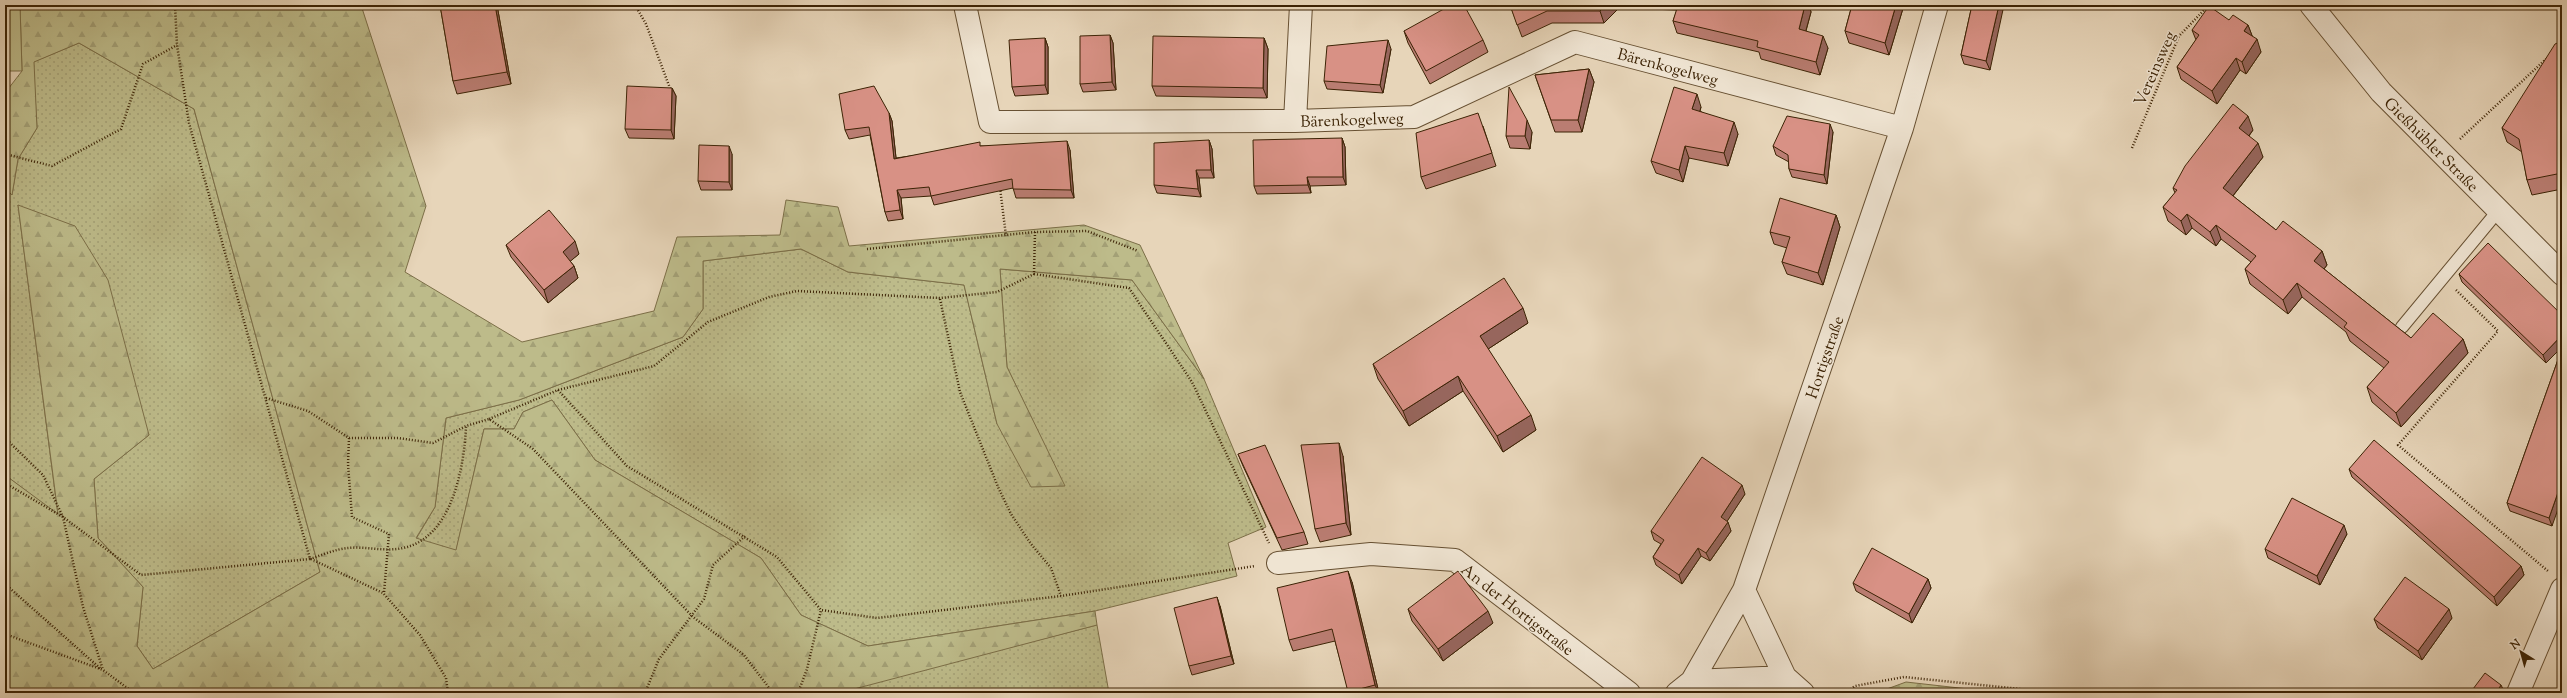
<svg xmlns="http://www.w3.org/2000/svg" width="2567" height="698" viewBox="0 0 2567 698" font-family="'Sorts Mill Goudy',serif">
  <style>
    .grass { fill: url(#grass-dots); stroke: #7c6f48 }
    .forest { fill: url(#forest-firs); stroke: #7c6f48 }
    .park { fill: #bdbb8a; stroke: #7c6f48 }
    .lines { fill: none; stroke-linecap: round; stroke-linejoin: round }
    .service-casing { stroke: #675032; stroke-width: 14 }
    .minor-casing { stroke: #675032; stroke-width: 24 }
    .path { stroke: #3c2305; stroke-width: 2.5; stroke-dasharray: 1 2; stroke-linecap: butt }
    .service { stroke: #efe4d2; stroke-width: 12 }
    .minor { stroke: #efe4d2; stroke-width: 22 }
    .wall { fill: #ba7d72; stroke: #3c2305 }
    .shaded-wall { fill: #97665d; stroke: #3c2305 }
    .building { fill: #d89185; stroke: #3c2305 }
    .labels { text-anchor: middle; stroke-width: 3; stroke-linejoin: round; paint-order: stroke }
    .street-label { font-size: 16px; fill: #3c2305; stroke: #efe4d2 }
  </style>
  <defs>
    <pattern id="grass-dots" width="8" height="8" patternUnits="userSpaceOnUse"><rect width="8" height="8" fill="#bdbb8a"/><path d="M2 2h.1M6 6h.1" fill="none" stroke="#a3a076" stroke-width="1.8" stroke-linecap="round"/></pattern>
    <pattern id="forest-firs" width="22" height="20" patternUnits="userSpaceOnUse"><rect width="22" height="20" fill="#bdbb8a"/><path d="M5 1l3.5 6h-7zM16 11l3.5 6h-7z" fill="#a3a076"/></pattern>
  </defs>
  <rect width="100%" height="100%" fill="#e7d5b9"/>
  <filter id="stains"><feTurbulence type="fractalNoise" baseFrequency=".005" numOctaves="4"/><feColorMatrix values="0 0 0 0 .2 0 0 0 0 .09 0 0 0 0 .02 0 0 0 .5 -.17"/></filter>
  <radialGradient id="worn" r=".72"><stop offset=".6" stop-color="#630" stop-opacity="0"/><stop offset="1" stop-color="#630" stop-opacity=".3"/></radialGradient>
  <path class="grass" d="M79 43 194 109 320 572 153 669 137 646 143 587 98 538 94 479 149 435 18 205 58 515 5 475V188L12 195 18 159 37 128 33 62Z
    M801 249 848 272 964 285 997 424 1064 486 1007 367 1000 269 1132 280 1204 379 1266 527 1228 543 1237 576 1095 611 868 646 801 615 761 558 595 460 552 400 523 412 514 429H484L456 551 416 539 435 507 446 418 519 400 683 337 703 309V261Z
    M1097 625 1109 693H839V691Z"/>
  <path class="forest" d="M20 5H361L426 206 405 272 522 342 654 311 677 237 780 235 786 200 838 207 849 246 1084 225 1140 245 1204 379 1132 280 1000 269 1007 367 1065 486 1031 487 997 424 964 285 848 272 801 249 703 261V309L683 337 519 400 446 418 435 507 416 538 456 550 484 429H514L523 412 552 400 595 460 761 558 801 615 868 646 1095 611 1097 625 839 693H5V475L58 514 18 205 75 226 108 280 149 435 94 479 98 538 143 587 137 646 153 669 320 572 194 109 79 43 34 62 37 128 18 159 12 195 5 188V93L22 71Z
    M1906 682 2004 693H1876Z"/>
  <path class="park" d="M5 5H20L22 71H5Z"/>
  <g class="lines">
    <defs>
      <path id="service" d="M2402 327 2498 211"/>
      <path id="minor" d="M965 5 990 122 1295 121 1414 117 1575 42 1902 128
        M2311 5 2381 92 2562 274
        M1295 121 1301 5
        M1278 563 1371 554 1455 560 1629 693
        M1744 590 1785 677 1803 693
        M1692 681 1785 677
        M1677 693 1692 681 1744 590 1902 128 1937 5
        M2518 693 2562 589"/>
    </defs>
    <use href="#service" class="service-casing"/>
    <use href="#minor" class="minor-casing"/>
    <path class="path" d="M635 5 646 24 671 91
      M2460 139 2546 59
      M2132 148 2179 36 2209 5
      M5 154 52 166 121 129 143 64 177 45
      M1000 188 1006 236
      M1035 232 1034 274 1129 288 1192 382 1269 543
      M867 249 1035 232 1087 231 1138 251
      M2456 290 2498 331 2398 445 2548 571
      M940 299 960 392 998 487 1011 514 1031 544 1051 568 1061 596
      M558 390 627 466 777 557 821 610 877 618 1061 596 1255 566
      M266 398 308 411 349 438H398L433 443 466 426 489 419 533 449 693 617 744 655 773 693
      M489 419 558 390 654 366 708 322 769 297 797 291 940 298 997 292 1034 274
      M5 438 43 475 63 517 83 607 103 670
      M349 438 348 464 352 517 389 534 384 593
      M5 483 63 517 141 575 310 559 189 123 177 45 175 5
      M310 559C322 555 336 549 348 548 366 546 385 552 403 548 452 538 464 468 466 427
      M311 559 383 593 420 635 446 678 448 693
      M5 584 101 669
      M5 634 103 670 134 693
      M645 693 659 659 704 599 713 565 745 536
      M798 693 807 669 821 610
      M1577 693 1586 691
      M1846 693 1855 686 1904 677 2059 693"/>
    <use href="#service" class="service"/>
    <use href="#minor" class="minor"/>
  </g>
  <path class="wall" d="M440 5H497L511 84 457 94 453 81Z
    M1510 5H1809L1811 12 1806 31 1828 48 1820 75 1761 59 1759 52 1677 33 1673 21 1677 10 1619 8 1604 23H1552L1522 37Z
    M1852 5H1904L1889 55 1849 43 1845 31Z
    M1972 5 1990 70 1964 64 1961 55Z
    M2229 20 2248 25 2252 36 2261 52 2246 74 2240 70 2217 104 2181 79 2177 67 2196 40 2192 30Z
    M1404 31 1483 40 1488 52 1430 84 1408 43Z
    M1110 35 1113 43 1116 90 1083 92 1080 84Z
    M1045 38 1048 47V94L1015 96 1012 87Z
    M1264 38 1268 49 1267 98 1156 96 1152 86Z
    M2562 41V189L2532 195 2527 180 2522 152 2507 142 2502 128Z
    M1391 49 1383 93 1327 89 1324 81Z
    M1589 69 1594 82 1582 132H1555L1535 75Z
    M672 88 676 96 674 139 629 138 625 129Z
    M1701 107 1700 111 1738 134 1728 166 1689 158 1683 182 1656 173 1651 161Z
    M889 113 892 121 896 158 981 146 1070 150 1074 198H1016L1013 188 934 205 931 196 901 198 903 219 888 221 885 212 870 135 849 139 845 130Z
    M1483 126 1496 166 1426 189 1421 177Z
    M2253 130 2249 136 2263 157 2233 196 2276 230 2322 251 2327 265 2324 269 2411 338 2463 339 2468 353 2401 427 2372 402 2367 387 2384 368 2350 341 2346 332 2302 297 2288 314 2250 284 2245 269 2251 262 2221 239 2216 246 2192 228 2186 235 2168 221 2163 207 2175 193 2173 188Z
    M1532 132 1530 149 1510 148 1506 136Z
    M1833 132 1827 184 1792 177 1789 169V162L1776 155 1773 146Z
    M1342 138 1345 147 1346 185 1310 186 1311 193 1257 194 1254 186Z
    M1209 140 1212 149 1214 178H1199L1201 197 1157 193 1154 185Z
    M732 154V190H701L698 181Z
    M1836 215 1840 227 1823 285 1787 274 1782 262 1787 248 1774 244 1770 232Z
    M506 245 579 254 570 261 574 266 578 278 548 303 511 257Z
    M2459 274 2562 315V347L2546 363 2462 282Z
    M1528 323 1488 349 1536 430 1503 452 1463 391 1409 426 1378 379 1373 364Z
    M2560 354 2552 526 2510 511 2507 503Z
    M1238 454 1304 532 1308 544 1282 550 1243 466Z
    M1343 456 1351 535 1320 542 1315 529Z
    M2349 469 2521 566 2524 575 2497 606 2352 477Z
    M1745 494 1727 521 1731 531 1710 561 1701 556 1682 584 1656 565 1653 557 1661 544 1654 540 1651 531Z
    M2347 534 2320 585 2268 558 2265 549Z
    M1928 579 1931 588 1912 623 1856 591 1853 583Z
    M1352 582 1379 693H1349L1335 641 1293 651 1289 640Z
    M1220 606 1234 664 1192 675 1189 666Z
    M1408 609 1493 623 1443 661 1412 621Z
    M2452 618 2422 660 2378 628 2374 619Z"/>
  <path class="shaded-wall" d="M495 5H497L511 84 507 72Z
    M1606 5H1618L1619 8 1604 23 1600 11Z
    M1805 5H1809L1811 12 1803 41 1799 29Z
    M1896 5H1904L1889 55 1885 43Z
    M1999 5H2004L1990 70 1986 61Z
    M2248 25 2253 38 2244 31Z
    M1110 35 1113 43 1116 90 1112 82Z
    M1823 36 1828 48 1820 75 1816 62Z
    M1045 38 1048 47V94L1045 85Z
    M1264 38 1268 49 1267 98 1263 88Z
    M2257 39 2261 52 2246 74 2242 62Z
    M1388 40 1391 49 1383 93 1380 85Z
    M2236 58 2240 70 2217 104 2212 91Z
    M1589 69 1594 82 1582 132 1578 120Z
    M672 88 676 96 674 139 671 130Z
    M1697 94 1701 107 1697 121 1692 109Z
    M889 113 892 121 897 167 894 159Z
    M2248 116 2253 130 2244 142 2239 128Z
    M1527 120 1532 132 1530 149 1525 136Z
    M1734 122 1738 134 1728 166 1724 153Z
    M1830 124 1833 132 1827 184 1824 175Z
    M1342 138 1345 147 1346 185 1343 177Z
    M1209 140 1212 149 1214 178 1211 170Z
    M1067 141 1070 150 1074 198 1071 190Z
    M2258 143 2263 157 2228 202 2223 188Z
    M729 146 732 154V190L729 182Z
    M1685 146 1689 158 1683 182 1679 170Z
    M1196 170 1199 178 1201 197 1198 189Z
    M1307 177 1310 186 1311 193 1308 185Z
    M897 190 901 198 903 219 900 210Z
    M2187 214 2192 228 2186 235 2181 221Z
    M1836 215 1840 227 1823 285 1818 273Z
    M2216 225 2221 239 2216 246 2210 232Z
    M575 241 579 254 567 264 563 252Z
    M2322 251 2327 265 2319 275 2314 261Z
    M574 266 578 278 548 303 544 290Z
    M2297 283 2302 297 2288 314 2283 300Z
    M1523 308 1528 323 1485 351 1480 336Z
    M2562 335V347L2546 363 2543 355Z
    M2463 339 2468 353 2401 427 2396 413Z
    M1458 376 1463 391 1409 426 1403 411Z
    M1531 415 1536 430 1503 452 1497 436Z
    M1339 443 1343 456 1351 535 1346 523Z
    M2562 481V498L2552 526 2549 518Z
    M1742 485 1745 494 1724 526 1721 517Z
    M1728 522 1731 531 1710 561 1706 553Z
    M2344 525 2347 534 2320 585 2317 576Z
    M1698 548 1701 556 1682 584 1679 575Z
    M2521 566 2524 575 2497 606 2494 597Z
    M1348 571 1352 582 1379 693 1375 685Z
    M1928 579 1931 588 1912 623 1909 614Z
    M1217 597 1220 606 1234 664 1231 656Z
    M2449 609 2452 618 2422 660 2418 651Z
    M1488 611 1493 623 1443 661 1438 649Z
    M2501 685 2503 689 2500 693H2496Z"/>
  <path class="building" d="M440 5H495L507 72 453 81Z
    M1451 5H1464L1483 40 1426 71 1404 31Z
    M1510 5H1606L1600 11H1547L1517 25Z
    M1678 5H1805L1799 29 1823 36 1816 62 1757 47 1758 41 1673 21Z
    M1852 5H1896L1885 43 1845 31Z
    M1972 5H1999L1986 61 1961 55Z
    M2209 6 2229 20 2233 15 2248 25 2244 31 2257 39 2242 62 2236 58 2212 91 2177 67 2199 35 2192 30Z
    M1110 35 1112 82 1080 84V36Z
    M1153 36 1264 38 1263 88 1152 86Z
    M1045 38V85L1012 87 1009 40Z
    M1388 40 1380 85 1324 81 1327 46Z
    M2562 41V173L2527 180 2519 139 2502 128 2555 44Z
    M1589 69 1578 120H1551L1535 75Z
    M627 86 672 88 671 130 625 129Z
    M874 86 889 113 894 159 980 142V146L1067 141 1071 190 1013 189 1012 179 931 196 929 187 897 190 900 210 885 212 869 127 845 130 839 94Z
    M1509 87 1527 120 1525 136H1506Z
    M1674 87 1697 94 1692 109 1734 122 1724 153 1685 146 1679 170 1651 161Z
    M2233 104 2248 116 2239 128 2258 143 2223 188 2276 230 2283 221 2322 251 2314 261 2411 338 2433 313 2463 339 2396 413 2367 387 2389 362 2344 327 2347 323 2297 283 2283 300 2245 269 2256 256 2216 225 2210 232 2187 214 2181 221 2163 207 2177 190 2173 188 2185 166Z
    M1478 113 1492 153 1421 177 1416 133Z
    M1787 116 1830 124 1824 175 1789 169 1788 155 1773 146Z
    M1342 138 1343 177H1307L1308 185 1254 186 1253 140Z
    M1209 140 1211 170H1196L1198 189 1154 185V143Z
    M699 145 729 146V182L698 181Z
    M1780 198 1836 215 1818 273 1782 262 1790 237 1770 232Z
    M549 210 575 241 563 252 574 266 544 290 506 245Z
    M2488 243 2562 315V335L2543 355 2459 274Z
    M1504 278 1523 308 1480 336 1531 415 1497 436 1458 376 1403 411 1373 364Z
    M2560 354 2562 355V481L2549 518 2507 503Z
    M2374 440 2521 566 2494 597 2349 469Z
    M1339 443 1346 523 1315 529 1301 445Z
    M1265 445 1304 532 1277 538 1238 454Z
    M1702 457 1742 485 1721 517 1728 522 1706 553 1698 548 1679 575 1653 557 1664 540 1651 531Z
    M2292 498 2344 525 2317 576 2265 549Z
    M1872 548 1928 579 1909 614 1853 583Z
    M1348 571 1375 685 1348 692 1332 629 1289 640 1277 588Z
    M1458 571 1488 611 1438 649 1408 609Z
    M2405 577 2449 609 2418 651 2374 619Z
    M1217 597 1231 656 1189 666 1174 608Z
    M2485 673 2501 685 2496 693H2478L2473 689Z
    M2339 690 2344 693H2337Z"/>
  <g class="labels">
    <g class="street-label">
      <text transform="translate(1668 66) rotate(15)" y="6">Bärenkogelweg</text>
      <text transform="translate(2154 68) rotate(-66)" y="6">Vereinsweg</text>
      <text transform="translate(1352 119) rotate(-2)" y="6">Bärenkogelweg</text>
      <text transform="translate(2432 144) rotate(45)" y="6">Gießhübler Straße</text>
      <text transform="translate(1824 357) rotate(-71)" y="6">Hortigstraße</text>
      <text transform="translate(1518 609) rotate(38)" y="6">An der Hortigstraße</text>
    </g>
  </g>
  <rect width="2567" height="698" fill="none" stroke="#e7d5b9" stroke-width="20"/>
  <rect x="6" y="6" width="2555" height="686" fill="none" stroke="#3c2305" stroke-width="2"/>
  <rect x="10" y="10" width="2547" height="678" fill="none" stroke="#3c2305"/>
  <g transform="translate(2521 652) rotate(323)" stroke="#efe4d2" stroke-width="3" paint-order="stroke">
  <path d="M0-3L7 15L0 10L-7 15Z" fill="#3c2305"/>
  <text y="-6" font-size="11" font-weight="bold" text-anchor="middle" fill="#3c2305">N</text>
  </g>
  <rect width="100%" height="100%" filter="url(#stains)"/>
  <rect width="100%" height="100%" fill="url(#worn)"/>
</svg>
